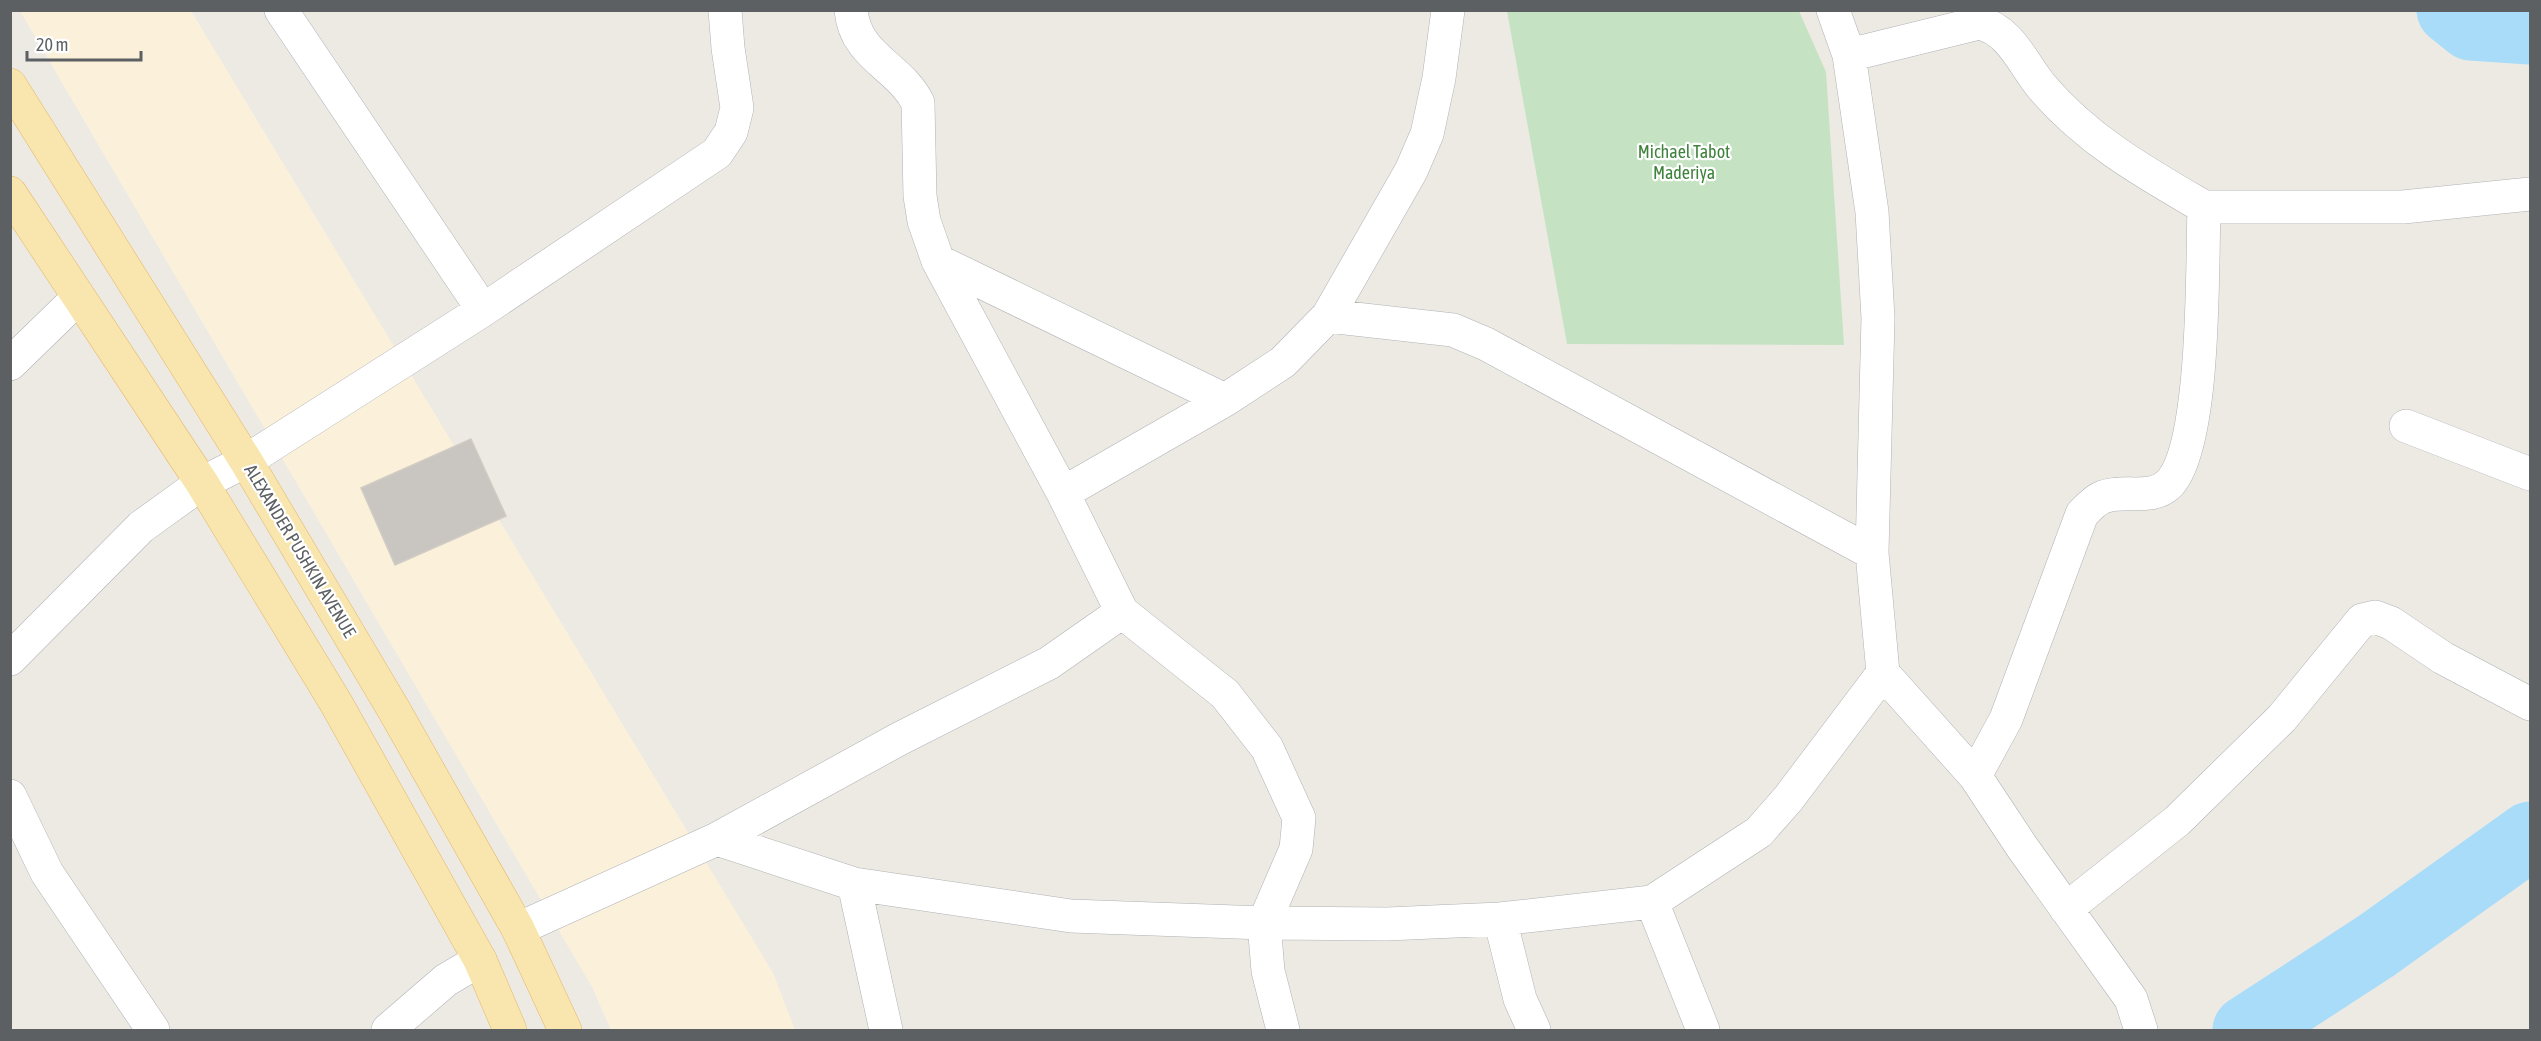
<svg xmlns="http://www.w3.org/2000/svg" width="2541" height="1041" viewBox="0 0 2541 1041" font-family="'Asap Condensed',sans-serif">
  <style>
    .commercial { fill: #fbf1db }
    .green { fill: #c5e3c2 }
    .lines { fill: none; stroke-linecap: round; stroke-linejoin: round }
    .river { stroke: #a9dcf8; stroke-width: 69 }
    .building { fill: #c9c5c0; stroke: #d1ccc3; stroke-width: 1.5 }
    .minor-casing { stroke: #afb2b5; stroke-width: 34 }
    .major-casing { stroke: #e6b665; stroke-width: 34 }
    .minor { stroke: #fff; stroke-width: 33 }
    .major { stroke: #f8e6ae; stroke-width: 33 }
    .labels { text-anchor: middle; stroke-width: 4.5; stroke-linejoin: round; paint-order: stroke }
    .park-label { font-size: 18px; fill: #3f823c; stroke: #fff }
    .street-label { font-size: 18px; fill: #5c6063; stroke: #fff }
  </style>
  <rect width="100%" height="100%" fill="#edeae4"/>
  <path class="commercial" d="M20 11H191L773 973 795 1030H611L592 987Z"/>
  <path class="green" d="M1507 11H1799L1826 72 1844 345 1567 344Z"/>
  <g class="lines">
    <path class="river" d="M2451 10 2471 26 2530 30
      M2247 1030 2376 946 2530 836"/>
  </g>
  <path class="building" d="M471 439 506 516 395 565 361 488Z"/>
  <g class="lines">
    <defs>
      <path id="minor" d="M281 10 483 310
        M1849 55 1979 23C2010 29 2023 64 2042 87 2087 140 2144 172 2204 207
        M938 261 1225 400
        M1328 316 1453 330 1486 344 1872 553
        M10 364 78 298
        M2406 426 2530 474
        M1063 493 1225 400 1283 362 1328 316 1411 171 1427 134 1439 78 1448 10
        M1122 612 1225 694 1267 748 1299 818 1296 849 1264 923 1387 924 1500 919 1520 999 1534 1030
        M10 659 141 527 202 483 246 461 483 310 717 153 731 132 737 108 728 48 725 10
        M1883 673 1975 776 2022 847 2131 999 2141 1030
        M1975 776 2006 719 2082 514C2088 508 2095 500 2103 497 2124 489 2152 501 2169 484 2206 446 2202 264 2204 207H2403L2530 194
        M10 796 47 873 153 1030
        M717 839 899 739 1049 663 1122 612 1063 493 938 261 924 221 920 196 918 103C900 66 855 57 851 10
        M854 884 886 1030
        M1652 902 1759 832 1788 799 1883 673 1872 553 1878 318 1872 212 1849 55 1833 10
        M2066 909 2177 821 2282 718 2362 620 2375 617 2391 623 2443 658 2530 704
        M1500 919 1652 902 1703 1030
        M518 929 717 839 854 884 1071 916 1264 923 1268 971 1283 1030
        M388 1030 446 980 480 960"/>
      <path id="major" d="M10 85 246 461 394 710 518 929 565 1030
        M10 193 202 483 336 703 480 960 510 1030"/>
    </defs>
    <use href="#minor" class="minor-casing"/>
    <use href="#major" class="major-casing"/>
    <use href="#minor" class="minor"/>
    <use href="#major" class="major"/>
  </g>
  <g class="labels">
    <g class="park-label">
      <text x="1684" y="158">Michael Tabot<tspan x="1684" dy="21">Maderiya</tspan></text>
    </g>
    <g class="street-label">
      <text transform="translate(300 551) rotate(59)" y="6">ALEXANDER PUSHKIN AVENUE</text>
    </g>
  </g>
  <rect width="2541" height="1041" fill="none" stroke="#5c6063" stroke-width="24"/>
  <path d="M27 51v9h114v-9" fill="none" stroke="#5c6063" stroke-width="3"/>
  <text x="36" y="51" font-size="18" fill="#5c6063" stroke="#ffffff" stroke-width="4.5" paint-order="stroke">20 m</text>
</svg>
